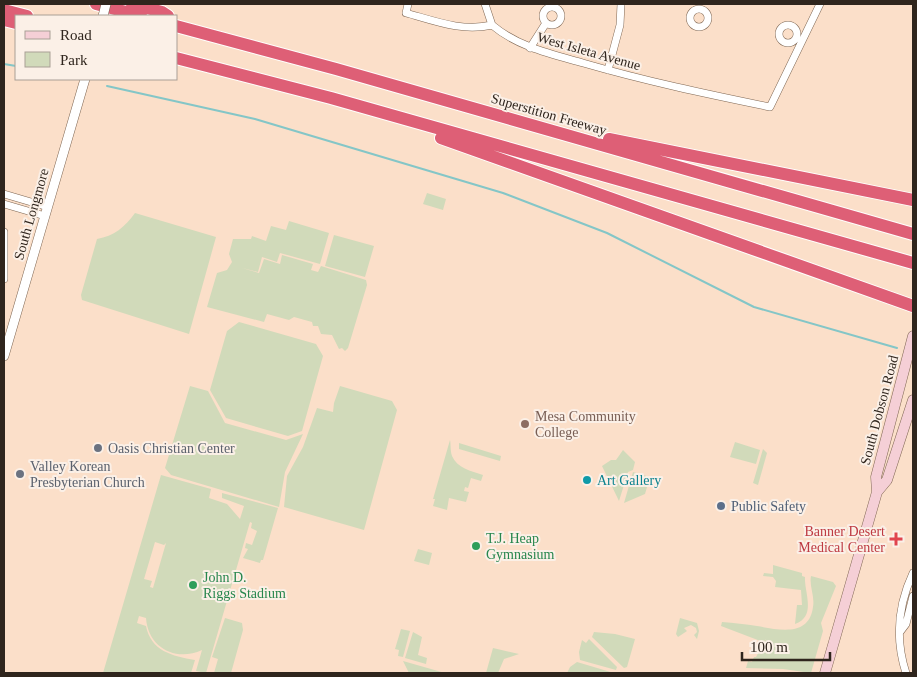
<svg xmlns="http://www.w3.org/2000/svg" width="917" height="677" viewBox="0 0 917 677" font-family="'Times New Roman',serif">
  <style>
    .green { fill: #d1daba; fill-rule: evenodd }
    .lines { fill: none; stroke-linecap: round; stroke-linejoin: round }
    .stream { stroke: #84c6c7; stroke-width: 2 }
    .minor-casing { stroke: #806854; stroke-width: 8 }
    .tertiary-casing { stroke: #806854; stroke-width: 10 }
    .secondary-casing { stroke: #806854; stroke-width: 11 }
    .motorway-casing { stroke: #fff; stroke-width: 14 }
    .minor { stroke: #fff; stroke-width: 7 }
    .tertiary { stroke: #fff; stroke-width: 9 }
    .secondary { stroke: #f5cfd6; stroke-width: 10 }
    .motorway { stroke: #de5f76; stroke-width: 12 }
    .tertiary-bridge-casing { stroke: #806854; stroke-width: 10; stroke-linecap: butt }
    .tertiary-bridge { stroke: #fff; stroke-width: 9 }
    .education-dot { fill: #8d6e63; stroke: #fbf0e7; stroke-width: 2 }
    .worship-dot { fill: #6b7280; stroke: #fbf0e7; stroke-width: 2 }
    .culture-dot { fill: #0f9aa8; stroke: #fbf0e7; stroke-width: 2 }
    .service-dot { fill: #5c6f8a; stroke: #fbf0e7; stroke-width: 2 }
    .health-dot { fill: #e0444e; stroke: #fbf0e7; stroke-width: 2 }
    .leisure-dot { fill: #2e9e5b; stroke: #fbf0e7; stroke-width: 2 }
    .labels { text-anchor: middle; stroke-width: 4; stroke-linejoin: round; paint-order: stroke }
    .street-label { font-size: 14px; fill: #2f251d; stroke: #fbf0e7 }
    .education-label { font-size: 14px; fill: #785e54; stroke: #fbf0e7; text-anchor: start }
    .worship-label { font-size: 14px; fill: #5b616d; stroke: #fbf0e7; text-anchor: start }
    .culture-label { font-size: 14px; fill: #0d838f; stroke: #fbf0e7; text-anchor: start }
    .service-label { font-size: 14px; fill: #4e5e75; stroke: #fbf0e7; text-anchor: start }
    .health-label { font-size: 14px; fill: #be3a42; stroke: #fbf0e7; text-anchor: end }
    .leisure-label { font-size: 14px; fill: #27864d; stroke: #fbf0e7; text-anchor: start }
  </style>
  <rect width="100%" height="100%" fill="#fbdfc9"/>
  <path class="green" d="M427 193 446 199 443 210 423 204Z
    M135 213 216 237 189 334 82 300 81 295 97 239C114 236 125 227 135 213Z
    M289 221 329 233 320 264 280 253 277 262 262 257 258 272 242 268 259 273 264 259 280 264 282 255 313 264 311 270 318 272 321 266 366 280 367 285 348 348 345 351 342 348 339 349 332 335 321 334 318 326H313L312 322 294 317 289 320 267 314 264 322 207 307 217 273 227 270 232 262 229 254 233 239H251L252 236 266 241 271 226 286 230Z
    M334 235 374 246 365 277 325 266Z
    M239 322 316 344 323 356 302 431 288 436 226 418 210 390 227 331Z
    M190 386 208 391 225 423 286 440 303 434 285 472 279 507 171 475 165 468Z
    M340 386 392 401 397 410 364 530 284 507 287 476 303 447 317 408 333 412 334 403Z
    M450 440C451 444 450 450 452 456 457 468 471 471 483 475L481 481 471 478 468 488 465 487 464 491 469 492 466 502 449 498 447 510 433 506 435 499H433Z
    M735 442 760 450 756 464 730 457Z
    M459 443 501 456 500 461 459 449Z
    M763 449 767 453 758 485 753 483Z
    M623 450 635 462 633 470 628 472 619 501 602 466 611 460H616Z
    M633 472 650 477 645 494 624 503Z
    M161 475 211 489 209 498 227 504 240 519 244 506 222 498V493L278 508 263 560H261L260 563 243 558 248 549 245 548 246 543 252 545 257 531 251 528 252 523 250 522 206 673 196 671 202 650C176 662 148 648 146 618L139 616 137 623 146 626C151 651 172 656 195 660L191 673H103ZM155 542 164 545 166 543 153 588 150 587 152 581 144 579Z
    M418 549 432 553 429 565 414 561Z
    M773 565 802 573V576L805 577C804 592 817 616 795 624L797 605H802L801 590 775 587 776 581 773 577 763 576 764 573 773 574Z
    M811 576 833 582 836 586 821 623 823 631 811 673 783 669 746 668 748 661 752 662 754 657H756L766 639 763 642 721 626 722 622C734 623 746 624 757 626 780 630 809 637 813 607 815 596 809 586 811 576Z
    M225 618 242 623 243 630 231 673H214L218 659 212 657Z
    M680 618 697 623 699 631 697 639 694 635 697 632 696 628 691 625 684 628 687 631 678 637 676 634Z
    M401 629 410 631 403 657 398 656 399 650 395 649Z
    M413 632 422 637 418 655 427 658 426 664 405 658Z
    M594 632 615 634 635 639 627 667 624 668 592 637Z
    M589 639 617 667 616 670 580 660 579 652 582 640 586 643Z
    M493 648 519 654 504 659 498 673H486Z
    M403 661 445 673H409Z
    M577 662 614 673H567L570 667Z"/>
  <g class="lines">
    <path class="stream" d="M4 64 16 66
      M107 86 255 119 503 193 607 233 754 307 897 348"/>
    <defs>
      <path id="minor" d="M408 4 406 13C435 21 462 32 492 25 518 47 551 54 583 63 645 81 707 94 770 107L820 4
        M485 4 492 25
        M543 16a9 9 0 1 1 18 0a9 9 0 1 1-18 0Z
        M690 18a9 9 0 1 1 18 0a9 9 0 1 1-18 0Z
        M779 34a9 9 0 1 1 18 0a9 9 0 1 1-18 0Z
        M530 48 546 23
        M608 70 620 25 621 4
        M4 194 48 207
        M4 204 45 216
        M4 232V279
        M900 632 906 624 913 596
        M906 673C895 639 898 605 913 573"/>
      <path id="tertiary" d="M4 356 85 79"/>
      <path id="secondary" d="M877 492 887 480 913 400
        M825 673 877 492 876 477 913 336"/>
      <path id="motorway" d="M96 4 141 16
        M132 4 162 12 168 16
        M4 10 27 16
        M4 20 16 23
        M176 26 336 69 913 234
        M176 58 331 98 913 263
        M441 138 913 306
        M609 139 913 200"/>
    </defs>
    <use href="#minor" class="minor-casing"/>
    <use href="#tertiary" class="tertiary-casing"/>
    <use href="#secondary" class="secondary-casing"/>
    <use href="#motorway" class="motorway-casing"/>
    <use href="#minor" class="minor"/>
    <use href="#tertiary" class="tertiary"/>
    <use href="#secondary" class="secondary"/>
    <use href="#motorway" class="motorway"/>
    <defs>
      <path id="tertiary-bridge" d="M103 16 106 4"/>
    </defs>
    <use href="#tertiary-bridge" class="tertiary-bridge-casing"/>
    <use href="#tertiary-bridge" class="tertiary-bridge"/>
  </g>
  <circle class="education-dot" cx="525" cy="424" r="5"/>
  <g class="worship-dot">
    <circle cx="98" cy="448" r="5"/>
    <circle cx="20" cy="474" r="5"/>
  </g>
  <circle class="culture-dot" cx="587" cy="480" r="5"/>
  <circle class="service-dot" cx="721" cy="506" r="5"/>
  <path class="health-dot" d="M893.5 531.5h5v5h5v5h-5v5h-5v-5h-5v-5h5z"/>
  <g class="leisure-dot">
    <circle cx="476" cy="546" r="5"/>
    <circle cx="193" cy="585" r="5"/>
  </g>
  <g class="labels">
    <g class="street-label">
      <text transform="translate(589 51) rotate(16)" y="5">West Isleta Avenue</text>
      <text transform="translate(549 114) rotate(16)" y="5">Superstition Freeway</text>
      <text transform="translate(31 214) rotate(-74)" y="5">South Longmore</text>
      <text transform="translate(879 410) rotate(-75)" y="5">South Dobson Road</text>
    </g>
    <g class="education-label">
      <text x="535" y="421">Mesa Community<tspan x="535" dy="16">College</tspan></text>
    </g>
    <g class="worship-label">
      <text x="108" y="453">Oasis Christian Center</text>
      <text x="30" y="471">Valley Korean<tspan x="30" dy="16">Presbyterian Church</tspan></text>
    </g>
    <g class="culture-label">
      <text x="597" y="485">Art Gallery</text>
    </g>
    <g class="service-label">
      <text x="731" y="511">Public Safety</text>
    </g>
    <g class="health-label">
      <text x="885" y="536">Banner Desert<tspan x="885" dy="16">Medical Center</tspan></text>
    </g>
    <g class="leisure-label">
      <text x="486" y="543">T.J. Heap<tspan x="486" dy="16">Gymnasium</tspan></text>
      <text x="203" y="582">John D.<tspan x="203" dy="16">Riggs Stadium</tspan></text>
    </g>
  </g>
  <rect width="917" height="677" fill="none" stroke="#2f251d" stroke-width="10"/>
  <rect x="15" y="15" width="162" height="65" fill="#fbf0e7" stroke="#a99f96"/>
  <rect x="25" y="31" width="25" height="8" fill="#f5cfd6" stroke="#a99f96"/>
  <text x="60" y="40" font-size="15" fill="#2f251d">Road</text>
  <rect x="25" y="52" width="25" height="15" fill="#d1daba" stroke="#a99f96"/>
  <text x="60" y="65" font-size="15" fill="#2f251d">Park</text>
  <path d="M742 652v8h88v-8" fill="none" stroke="#2f251d" stroke-width="2.5"/>
  <text x="750" y="652" font-size="15" fill="#2f251d" stroke="#fbf0e7" stroke-width="4" paint-order="stroke">100 m</text>
</svg>
